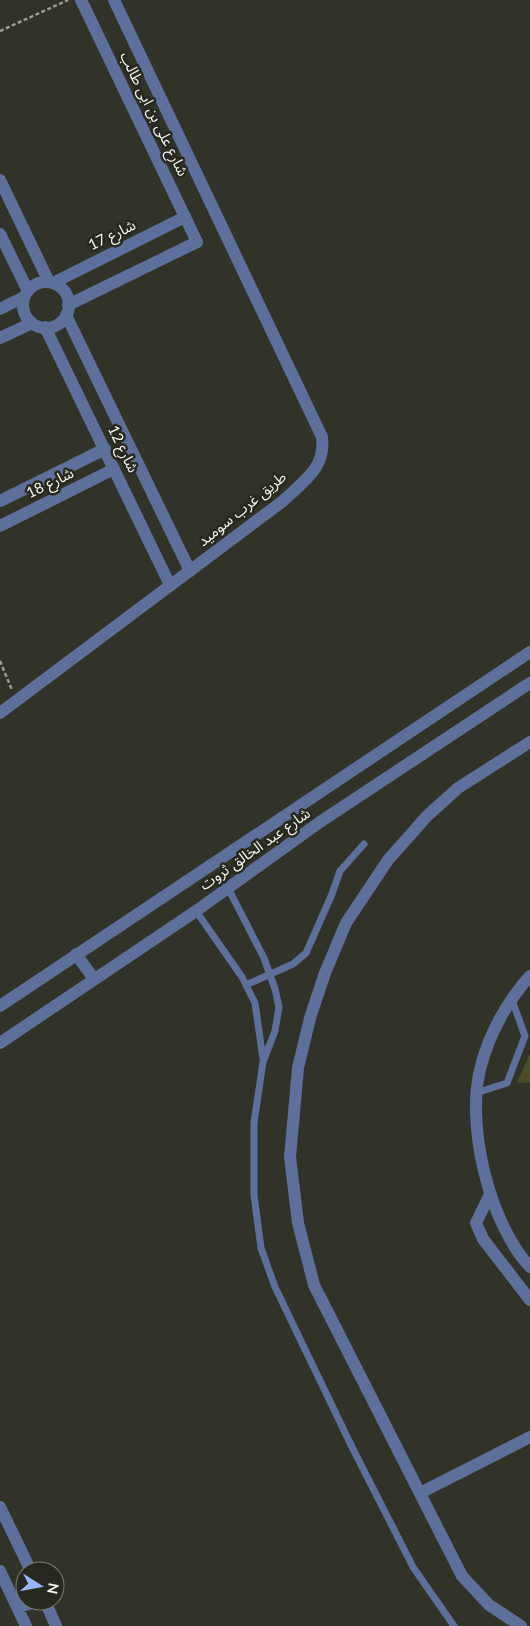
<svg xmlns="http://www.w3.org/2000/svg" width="530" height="1626" viewBox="0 0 530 1626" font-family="Lato,'Noto Sans Arabic',sans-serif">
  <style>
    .green { fill: #494e27 }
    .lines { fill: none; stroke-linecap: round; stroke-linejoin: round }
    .path { stroke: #9b9c94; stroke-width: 2.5; stroke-dasharray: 4 2.5; stroke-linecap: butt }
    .service { stroke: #5d709b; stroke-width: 7 }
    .minor { stroke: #5d709b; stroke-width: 12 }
    .tertiary { stroke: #5d709b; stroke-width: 12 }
    .labels { text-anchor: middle; stroke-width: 5; stroke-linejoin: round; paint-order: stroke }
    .street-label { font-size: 15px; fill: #f3f4ee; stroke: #27291f }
  </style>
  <rect width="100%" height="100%" fill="#313329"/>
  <path class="green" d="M530 1053V1082L517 1083Z"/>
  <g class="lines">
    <path class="path" d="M0 31 68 0
      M0 661 12 690"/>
    <path class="service" d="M228 888 264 958 275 989 279 1007 275 1031 263 1062 254 1123V1195L261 1248 275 1287 351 1445 413 1567 454 1626
      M196 911 242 977 255 1003 263 1059
      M246 985 293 964 306 953 332 894 340 871 364 844
      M476 1093 507 1083 525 1036 512 1000"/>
    <path class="minor" d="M0 180 49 282
      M0 234 28 291
      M23 305a23 23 0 1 1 46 0a23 23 0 1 1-46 0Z
      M53 283 185 217
      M68 305 197 242
      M0 309 24 297
      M66 315 190 571
      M45 327 170 585
      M0 338 32 323
      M0 501 105 449
      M0 526 114 469
      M76 954 94 979
      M530 976C508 1000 489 1034 481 1066 465 1123 489 1223 530 1267
      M0 1006 530 652
      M0 1043 196 911 320 822 530 683
      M490 1194 476 1223 483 1239 530 1300
      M420 1493 530 1437
      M0 1507 31 1571
      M0 1571 26 1626
      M45 1601 56 1626
      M18 1607 39 1601
      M521 1626 489 1605 462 1576 314 1285 298 1223 290 1157 298 1068 310 1018 325 973 346 923 388 860 427 816 458 788 530 742"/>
    <path class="tertiary" d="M81 0 197 242
      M0 713 283 501C304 481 326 468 322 437L114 0"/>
  </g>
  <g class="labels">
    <g class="street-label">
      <text transform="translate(154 114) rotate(64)" y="5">شارع على بن ابى طالب</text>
      <text transform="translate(112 235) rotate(-26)" y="5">شارع 17</text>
      <text transform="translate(123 449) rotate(64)" y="5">شارع 12</text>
      <text transform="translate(50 483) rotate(-26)" y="5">شارع 18</text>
      <text transform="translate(242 509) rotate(-39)" y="5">طريق غرب سوميد</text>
      <text transform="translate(255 849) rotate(-35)" y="5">شارع عبد الخالق ثروت</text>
    </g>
  </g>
  <g transform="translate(40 1586) rotate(101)"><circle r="24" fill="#27291f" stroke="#797a72"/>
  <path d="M0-4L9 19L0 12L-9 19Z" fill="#96b6fd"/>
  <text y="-8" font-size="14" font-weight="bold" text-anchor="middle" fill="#f3f4ee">N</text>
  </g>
</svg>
